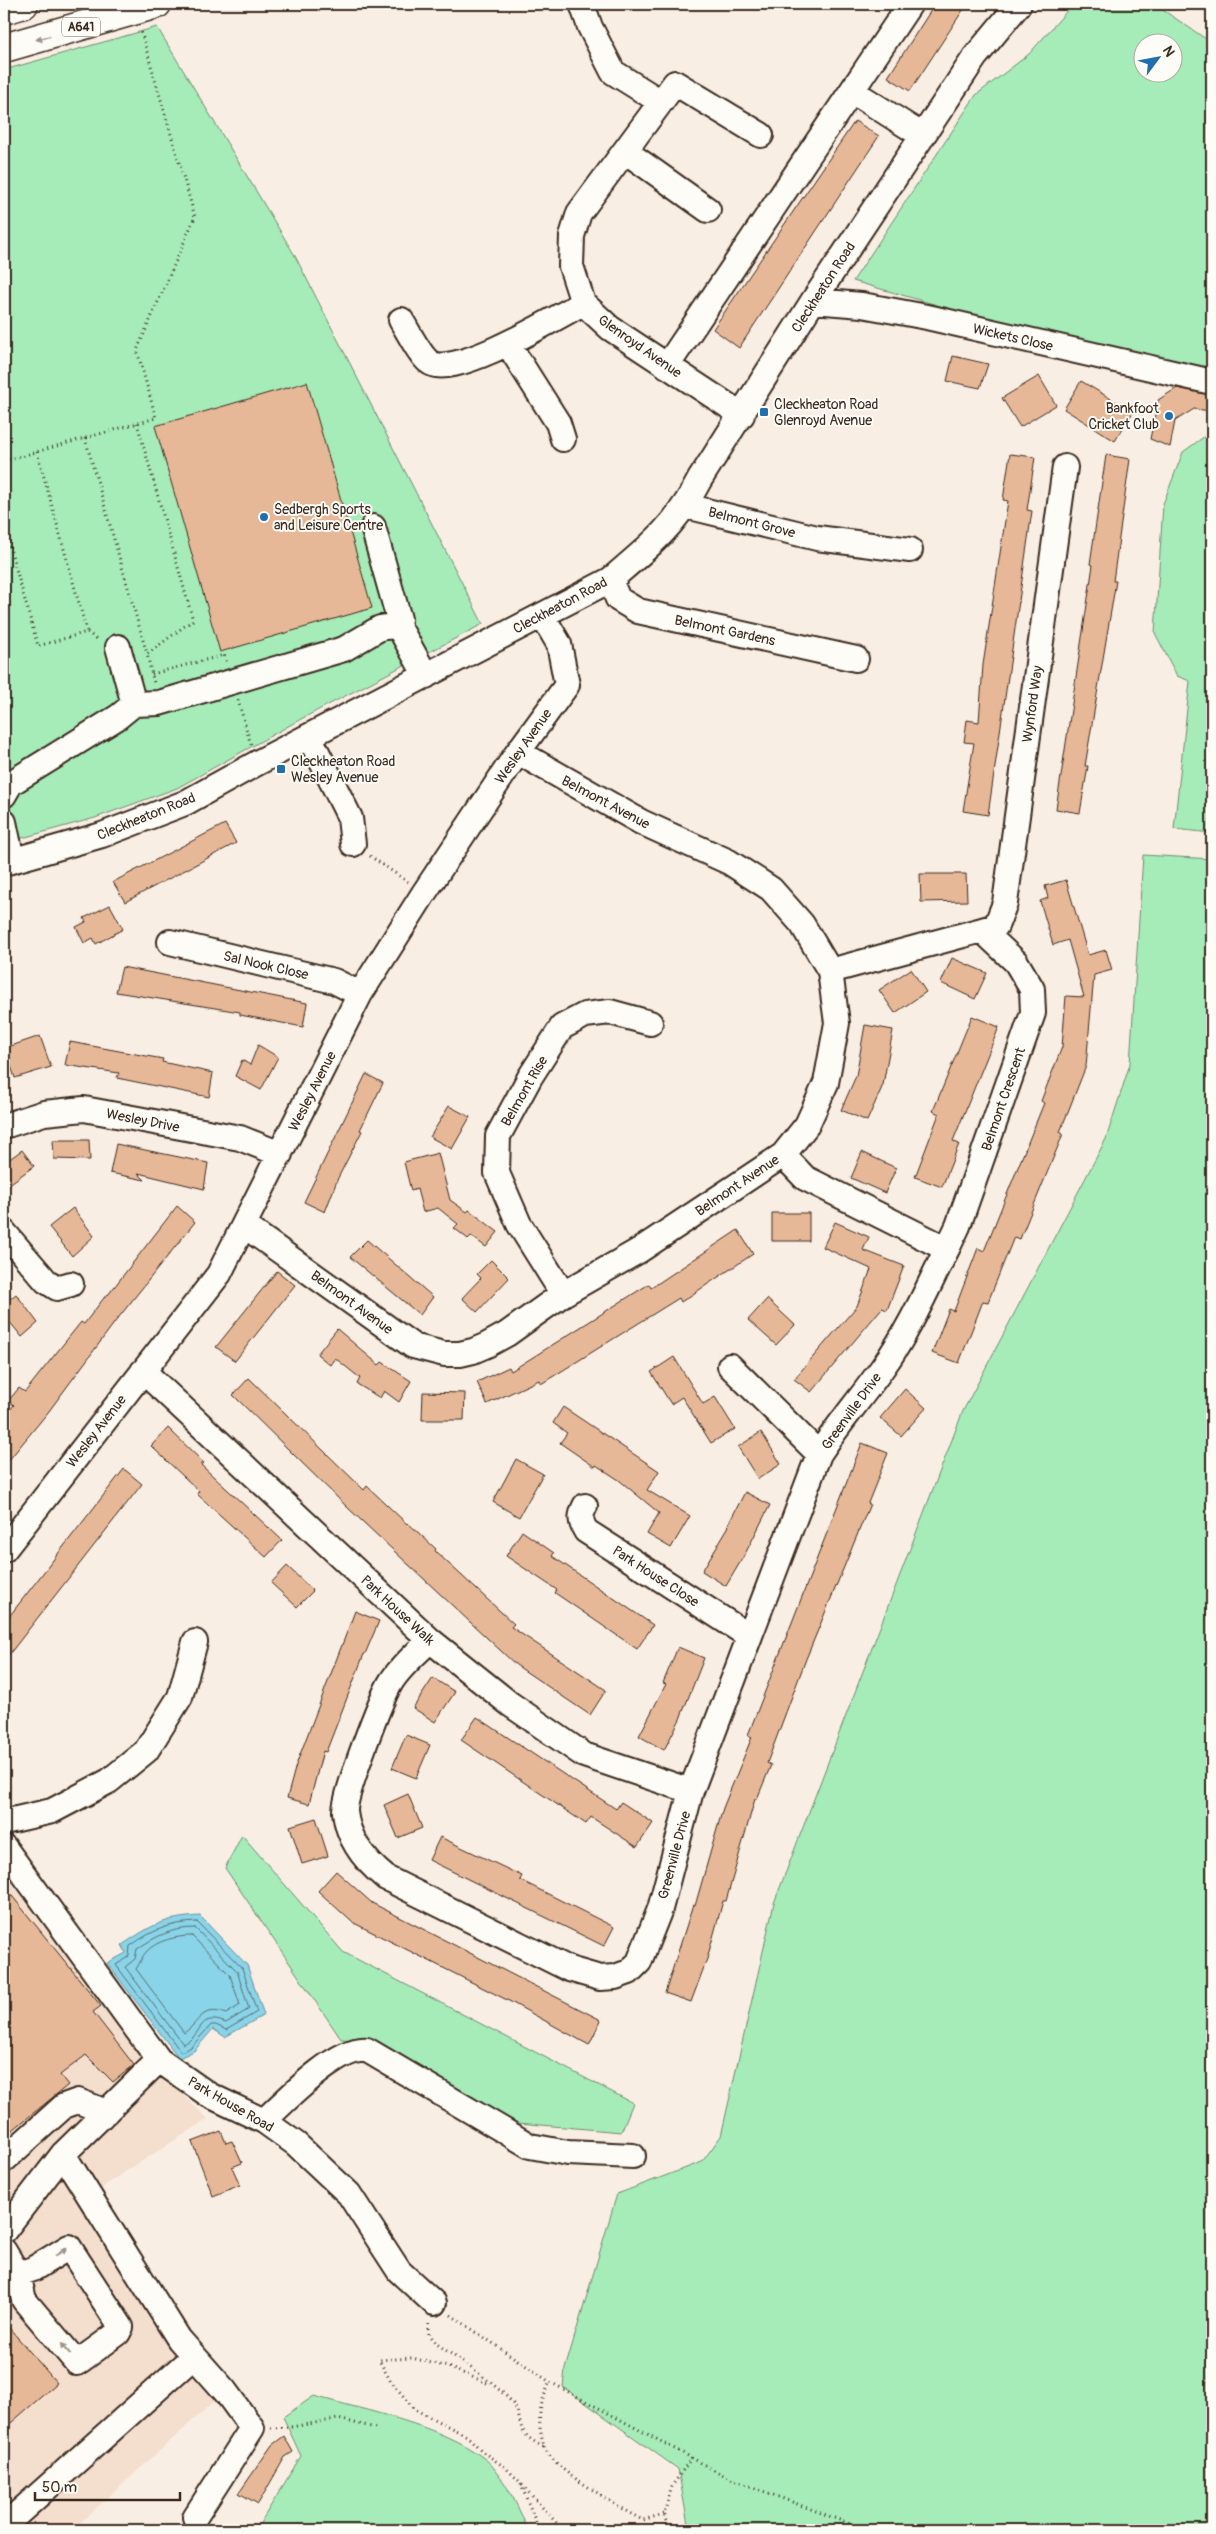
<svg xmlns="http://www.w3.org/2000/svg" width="1216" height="2534" viewBox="0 0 1216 2534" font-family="Pangolin,sans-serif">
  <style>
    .built { fill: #f4decd }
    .green { fill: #a5ecb9; stroke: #708b6c; fill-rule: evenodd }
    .water { fill: #89d4e9; stroke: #6a9098 }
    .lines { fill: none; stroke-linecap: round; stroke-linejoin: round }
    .shore { stroke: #5a6e6f; stroke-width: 1 }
    .building { fill: #e7b897; stroke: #3b2a1e }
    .minor-casing { stroke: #3b2a1e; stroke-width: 28 }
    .major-casing { stroke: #3b2a1e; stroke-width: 31 }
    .path { stroke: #3b2a1e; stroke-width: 3; stroke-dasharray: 1 4; stroke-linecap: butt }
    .minor { stroke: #fdfcf7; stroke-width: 24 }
    .major { stroke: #fdfcf7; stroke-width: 28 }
    .oneway { fill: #9c938a }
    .poi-dot { fill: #1f6fb2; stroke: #fdfcf7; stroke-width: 2 }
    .labels { text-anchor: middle; stroke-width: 4; stroke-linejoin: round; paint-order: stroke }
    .shield { fill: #fdfcf7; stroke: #75695f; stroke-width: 1 }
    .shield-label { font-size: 12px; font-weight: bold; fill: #3b2a1e }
    .street-label { font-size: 14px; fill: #3b2a1e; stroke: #fdfcf7 }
    .poi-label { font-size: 14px; fill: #3b2a1e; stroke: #fdfcf7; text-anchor: start }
  </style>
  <rect width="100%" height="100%" fill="#f9eee4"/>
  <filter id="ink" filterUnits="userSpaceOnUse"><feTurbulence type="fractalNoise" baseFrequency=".02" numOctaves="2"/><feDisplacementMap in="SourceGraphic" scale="10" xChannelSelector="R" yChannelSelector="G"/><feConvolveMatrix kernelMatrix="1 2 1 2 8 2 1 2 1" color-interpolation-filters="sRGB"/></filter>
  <g filter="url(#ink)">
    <path class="built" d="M4 1873 145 2058 208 2119 109 2182 87 2204 220 2396 72 2530H4Z"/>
    <path class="green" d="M1073 4H1154L1212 43V382L1178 374 853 281 976 95 1029 54ZM1144 42H1174V72H1144Z
      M157 27 294 254 483 624 301 719 177 788 95 818 4 843V70Z
      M1212 431V833L1174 829 1190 681 1177 676 1155 633 1163 504 1183 452Z
      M1143 855 1212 859V2530H689L678 2469 563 2387 565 2369 617 2194 702 2162 721 2136 774 1903 963 1411 1106 1139 1130 1064Z
      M242 1835 343 1952 633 2103 621 2132 518 2123 463 2096 378 2042 341 2039 225 1868Z
      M314 2396C367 2411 441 2425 485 2459 499 2469 523 2513 527 2530H256L301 2456 283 2417Z"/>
    <path class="water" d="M200 1916 247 1965 264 2015 225 2037 213 2029 194 2051 179 2058 107 1963 126 1953 122 1945C152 1925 163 1918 200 1916Z"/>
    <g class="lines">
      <path class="shore" d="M197 1922 242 1968 257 2012 226 2030 216 2025H211L191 2047 181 2052 116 1965 129 1956 130 1946C153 1930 169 1923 197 1922Z
        M195 1928 237 1971 249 2009 226 2023C196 2011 204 2036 183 2044L125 1967 135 1959 137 1949C156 1936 172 1928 195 1928Z
        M192 1936 230 1975 240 2005 226 2014C201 2005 201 2021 184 2033L136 1969C140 1964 142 1956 146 1952 157 1940 177 1936 192 1936Z"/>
    </g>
    <path class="building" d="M935 4H967L910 91 888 77Z
      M855 121 879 136 739 348 713 329Z
      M953 356 988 364 980 388 947 381Z
      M1039 376 1056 405 1020 427 1002 398Z
      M1081 381 1133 412 1115 441 1064 409Z
      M307 382 372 608 220 652 155 426Z
      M1177 388 1212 395V411L1194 409 1175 421 1170 447 1150 439 1158 400Z
      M1010 454 1035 457 1027 510 1032 511 988 815 963 811 974 743 964 742 967 720 979 722 983 665 1008 501 1003 500Z
      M1106 455 1130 459 1113 581H1116L1085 766H1088L1080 813 1056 809 1093 565 1090 564Z
      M225 824 236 843 125 902 113 882Z
      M920 874H966L967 901 921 902Z
      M1066 880 1088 955 1106 950 1112 970 1094 975 1086 1066 1060 1132 1063 1134 1020 1239 1014 1237 988 1302 983 1301 959 1363 932 1353 949 1309 954 1311 978 1248 984 1251 1044 1103 1041 1101 1062 1047 1066 996 1084 997 1068 940 1053 945 1040 901 1048 898 1045 886Z
      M110 905 123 929 96 944 93 938 84 943 76 927 86 922 84 918Z
      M952 958 987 973 975 999 941 983Z
      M122 967 307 1003 303 1027 240 1015V1012L116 992Z
      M911 969 926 992 895 1013 879 990Z
      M972 1016 999 1027 953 1141 959 1144 942 1187 915 1177 939 1114 933 1111Z
      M865 1025 893 1030 883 1085 867 1121 841 1110 856 1076Z
      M40 1036 51 1067 15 1078 5 1048Z
      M70 1042 163 1059 162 1062 213 1073 209 1097 117 1078 119 1073 65 1065Z
      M258 1045 278 1057 261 1090 235 1076 242 1060 250 1065Z
      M366 1074 383 1083 360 1130 362 1131 338 1178 325 1212 304 1202Z
      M449 1106 470 1117 452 1149 430 1137Z
      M53 1140H89L90 1160 54 1159Z
      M116 1144 208 1163 204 1189 138 1173 145 1180 110 1173Z
      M22 1150 34 1166 4 1188V1163Z
      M862 1152 896 1168 885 1193 851 1178Z
      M438 1153 450 1200 467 1212 469 1210 498 1232 486 1247 471 1236 468 1239 454 1228 458 1224 438 1208 423 1212 417 1189 411 1191 404 1162Z
      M177 1206 195 1222 115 1322 49 1411 4 1466V1418L14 1405 8 1401 19 1388 25 1392 81 1322 84 1324 107 1294 108 1295Z
      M73 1208 94 1236 72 1256 49 1227Z
      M772 1213H809V1241H772Z
      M835 1222 869 1237 863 1250 904 1266 887 1310 882 1308 811 1392 794 1379 857 1306 871 1269 823 1247Z
      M738 1230 753 1254 681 1302 679 1298 541 1384 539 1380 487 1404 477 1382 509 1367 511 1371 649 1284 651 1288Z
      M367 1240 433 1297 420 1315 350 1257Z
      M491 1260 509 1278 477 1312 462 1298 481 1278 477 1274Z
      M277 1271 295 1285 235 1361 216 1347Z
      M16 1294 38 1323 22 1337 4 1315V1304Z
      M767 1299 795 1325 776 1345 748 1320Z
      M337 1329 379 1365 382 1362 411 1381 399 1402 384 1391 380 1398 357 1384 360 1378 335 1358 330 1365 317 1354Z
      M674 1357 703 1404 715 1397 735 1429 711 1443 682 1397 671 1404 651 1372Z
      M249 1378 364 1490 367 1486 407 1524 408 1523 436 1549 435 1551 514 1624 511 1627 606 1690 590 1715 516 1665 347 1507 233 1395Z
      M905 1389 926 1408 901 1436 880 1418Z
      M423 1392 465 1393 464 1420H422Z
      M563 1407 659 1471 647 1490 690 1516 671 1548 647 1534 659 1513 619 1480 596 1465 595 1467 560 1443 567 1433 553 1423Z
      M168 1428 204 1463 201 1465 282 1540 266 1557 197 1494 199 1491 151 1446Z
      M761 1432 781 1464 758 1479 738 1447Z
      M862 1443 888 1453 868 1503 870 1504 806 1659 767 1763 771 1765 757 1799H755L726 1901H723L707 1959 691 2002 665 1993 693 1905 695 1906 723 1808 752 1737 748 1735Z
      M516 1459 543 1474 519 1517 493 1502Z
      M124 1469 142 1484 4 1661V1623Z
      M745 1492 770 1505 745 1554 726 1586 702 1571 729 1526 728 1525Z
      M522 1531 554 1553 552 1556 653 1625 637 1649 555 1593 557 1590 506 1556Z
      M287 1566 313 1591 297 1607 271 1583Z
      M355 1611 379 1621 365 1654H364L326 1752 323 1751 309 1804 287 1798 296 1765Z
      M678 1647 704 1658 680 1719 664 1750 639 1736 666 1684 663 1683Z
      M433 1678 455 1692 435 1722 413 1708Z
      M477 1717 616 1809 621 1802 653 1823 637 1847 591 1817 586 1824 461 1740Z
      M406 1735 430 1745 416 1778 392 1768Z
      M408 1794 422 1828 398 1838 384 1805Z
      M316 1818 328 1856 302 1864 290 1826Z
      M440 1837 522 1876 520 1880 614 1927 604 1946 429 1860Z
      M336 1871 372 1903 601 2020 589 2045 509 2001 352 1922 318 1891Z
      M4 1886 101 2006 93 2012 134 2065 113 2082 86 2055 60 2075 68 2085 4 2137Z
      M221 2131 226 2143 232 2141 242 2163 232 2167 240 2185 213 2196 192 2142Z
      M4 2322 57 2383 4 2429Z
      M284 2436 293 2452 285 2457 258 2504 239 2493 272 2445Z"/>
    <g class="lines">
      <defs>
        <path id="minor" d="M582 4 590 27 613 72 661 102
          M852 91 923 136
          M625 151 708 210
          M813 301 862 305 927 317 1212 382
          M401 320C408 331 419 354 429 362 451 381 559 316 583 303
          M508 344 558 423 563 439
          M667 366 910 4
          M742 415 610 328 583 303 571 266 572 236 579 213 675 83 761 135
          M686 506 817 538 910 550
          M373 527 399 619 397 628
          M610 580 618 599 638 611 856 659
          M134 704 159 703 344 649 380 628 392 626 400 629 426 676
          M309 736 350 818 353 844
          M4 795 11 783 118 717 134 704 118 647
          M4 822 12 860
          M4 863 102 835 185 803 259 762 610 580C650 546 676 526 700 479L813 301 975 57 1019 4
          M982 930 996 926 1005 903 1065 467
          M170 942 334 981 360 994
          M4 1126 44 1113 84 1109 240 1138 280 1154
          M783 1155 805 1178 947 1249 958 1226 1033 1013 1032 989 1016 962 982 930 830 971
          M245 1226 413 1346 444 1354H460L473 1351 487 1345 507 1334 563 1294 640 1250 783 1155 807 1125 826 1083 837 1023 830 971 802 924 771 889 729 862 641 822 518 752
          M4 1232 46 1281 57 1288 71 1284
          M563 1294 519 1224 497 1173 498 1136 530 1077 562 1027 585 1015 610 1012 650 1023
          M730 1366 819 1454
          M143 1371 430 1640 510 1704 584 1755 691 1791
          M585 1506C580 1516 580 1521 586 1531L749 1636
          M4 1550 219 1274 360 994 424 893 518 752 567 685 559 644 542 615
          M430 1640C417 1653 401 1666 391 1682 381 1698 344 1795 345 1812 348 1840 365 1861 386 1878L569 1969 600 1978 615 1977 629 1972 639 1962 660 1909 691 1791 819 1454C839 1423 862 1397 883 1367 909 1331 927 1289 947 1249
          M4 1822 52 1811 109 1781 146 1751 180 1697 195 1642
          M4 1847 159 2060 209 2095 264 2121 296 2144 349 2194 399 2271 434 2303
          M159 2060 63 2154 179 2339 225 2391 252 2428 195 2517
          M264 2121C285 2101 338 2046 367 2050L530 2146 568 2153 633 2156
          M4 2160 64 2106 78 2101 106 2112
          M4 2231 63 2154
          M4 2251 18 2274 24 2300 77 2363 118 2333 121 2327 69 2247 33 2269 18 2274
          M4 2526 194 2356"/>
        <path id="major" d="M4 10 24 4
          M4 48 157 4"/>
      </defs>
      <use href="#minor" class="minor-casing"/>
      <use href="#major" class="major-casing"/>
      <path class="path" d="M137 423 193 620 147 654 154 683
        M85 438 147 654
        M37 452 87 632
        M4 461 156 418 137 350 195 217 141 31
        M4 527 38 646 87 632 99 641
        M152 674 224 655 227 663
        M238 700 251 745
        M370 856 408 882
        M451 2315 550 2382 731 2479 866 2530
        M429 2323V2334L437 2344C458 2359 492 2381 509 2399 528 2419 509 2430 544 2447 537 2420 538 2408 550 2382
        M487 2383 448 2367 412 2358 379 2360 390 2380 414 2409 467 2436 483 2452 506 2468 520 2482 539 2530
        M271 2428 291 2427 338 2419 376 2428
        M544 2447C557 2469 575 2478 596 2492 612 2502 626 2512 643 2520L664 2514
        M522 2485 563 2530
        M671 2530 664 2514 672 2486 692 2457"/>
      <use href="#minor" class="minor"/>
      <use href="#major" class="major"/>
    </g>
    <defs><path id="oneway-solid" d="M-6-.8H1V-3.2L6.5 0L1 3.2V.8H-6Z" transform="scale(1.25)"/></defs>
    <g class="oneway">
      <use href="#oneway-solid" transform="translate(43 38) rotate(165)"/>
      <use href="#oneway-solid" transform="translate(61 2252) rotate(-32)"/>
      <use href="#oneway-solid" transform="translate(66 2349) rotate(-130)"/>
    </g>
  </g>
  <g class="poi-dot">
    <rect x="759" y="407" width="10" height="10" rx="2.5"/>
    <circle cx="1169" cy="416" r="5"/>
    <circle cx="264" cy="517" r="5"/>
    <rect x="276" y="764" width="10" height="10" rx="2.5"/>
  </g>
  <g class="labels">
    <rect class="shield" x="62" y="17.5" width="38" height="19" rx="4"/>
    <g class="shield-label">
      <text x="81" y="31">A641</text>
    </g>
    <g class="street-label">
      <text transform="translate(823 287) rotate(-57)" y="5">Cleckheaton Road</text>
      <text transform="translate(1013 337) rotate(13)" y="5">Wickets Close</text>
      <text transform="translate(640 346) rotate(35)" y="5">Glenroyd Avenue</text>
      <text transform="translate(752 522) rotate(14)" y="5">Belmont Grove</text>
      <text transform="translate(560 605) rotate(-28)" y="5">Cleckheaton Road</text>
      <text transform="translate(725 630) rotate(12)" y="5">Belmont Gardens</text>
      <text transform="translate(1032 704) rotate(-82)" y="5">Wynford Way</text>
      <text transform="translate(523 746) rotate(-55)" y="5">Wesley Avenue</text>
      <text transform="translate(606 802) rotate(28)" y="5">Belmont Avenue</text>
      <text transform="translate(146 816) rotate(-22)" y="5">Cleckheaton Road</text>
      <text transform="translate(266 965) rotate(13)" y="5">Sal Nook Close</text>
      <text transform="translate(312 1091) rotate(-63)" y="5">Wesley Avenue</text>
      <text transform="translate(524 1091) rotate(-60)" y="5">Belmont Rise</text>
      <text transform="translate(1003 1099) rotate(-71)" y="5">Belmont Crescent</text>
      <text transform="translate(143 1120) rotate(11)" y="5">Wesley Drive</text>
      <text transform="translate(737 1185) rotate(-34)" y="5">Belmont Avenue</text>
      <text transform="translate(352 1302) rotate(36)" y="5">Belmont Avenue</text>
      <text transform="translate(851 1411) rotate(-54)" y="5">Greenville Drive</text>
      <text transform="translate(96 1431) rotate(-52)" y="5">Wesley Avenue</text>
      <text transform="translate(656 1576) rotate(33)" y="5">Park House Close</text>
      <text transform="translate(398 1610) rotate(43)" y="5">Park House Walk</text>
      <text transform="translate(674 1855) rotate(-75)" y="5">Greenville Drive</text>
      <text transform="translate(231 2104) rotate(30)" y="5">Park House Road</text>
    </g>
    <g class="poi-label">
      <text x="774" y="409">Cleckheaton Road<tspan x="774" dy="16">Glenroyd Avenue</tspan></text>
      <text x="1159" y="413" text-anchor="end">Bankfoot<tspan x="1159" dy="16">Cricket Club</tspan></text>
      <text x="274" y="514">Sedbergh Sports<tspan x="274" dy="16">and Leisure Centre</tspan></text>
      <text x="291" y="766">Cleckheaton Road<tspan x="291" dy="16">Wesley Avenue</tspan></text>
    </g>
  </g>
  <rect width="1216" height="2534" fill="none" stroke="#fdfcf7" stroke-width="20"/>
  <rect x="10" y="10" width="1196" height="2514" fill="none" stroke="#3b2a1e" stroke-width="2" filter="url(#ink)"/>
  <g transform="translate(1158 58) rotate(58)"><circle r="24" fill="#fdfcf7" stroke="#afa8a0"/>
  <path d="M0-4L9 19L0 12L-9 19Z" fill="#1f6fb2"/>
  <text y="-8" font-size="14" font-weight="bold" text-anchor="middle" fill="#3b2a1e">N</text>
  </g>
  <path d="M35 2492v8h145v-8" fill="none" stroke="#3b2a1e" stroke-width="2.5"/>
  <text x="42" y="2492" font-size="15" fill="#3b2a1e" stroke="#fdfcf7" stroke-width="4" paint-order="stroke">50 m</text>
</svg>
